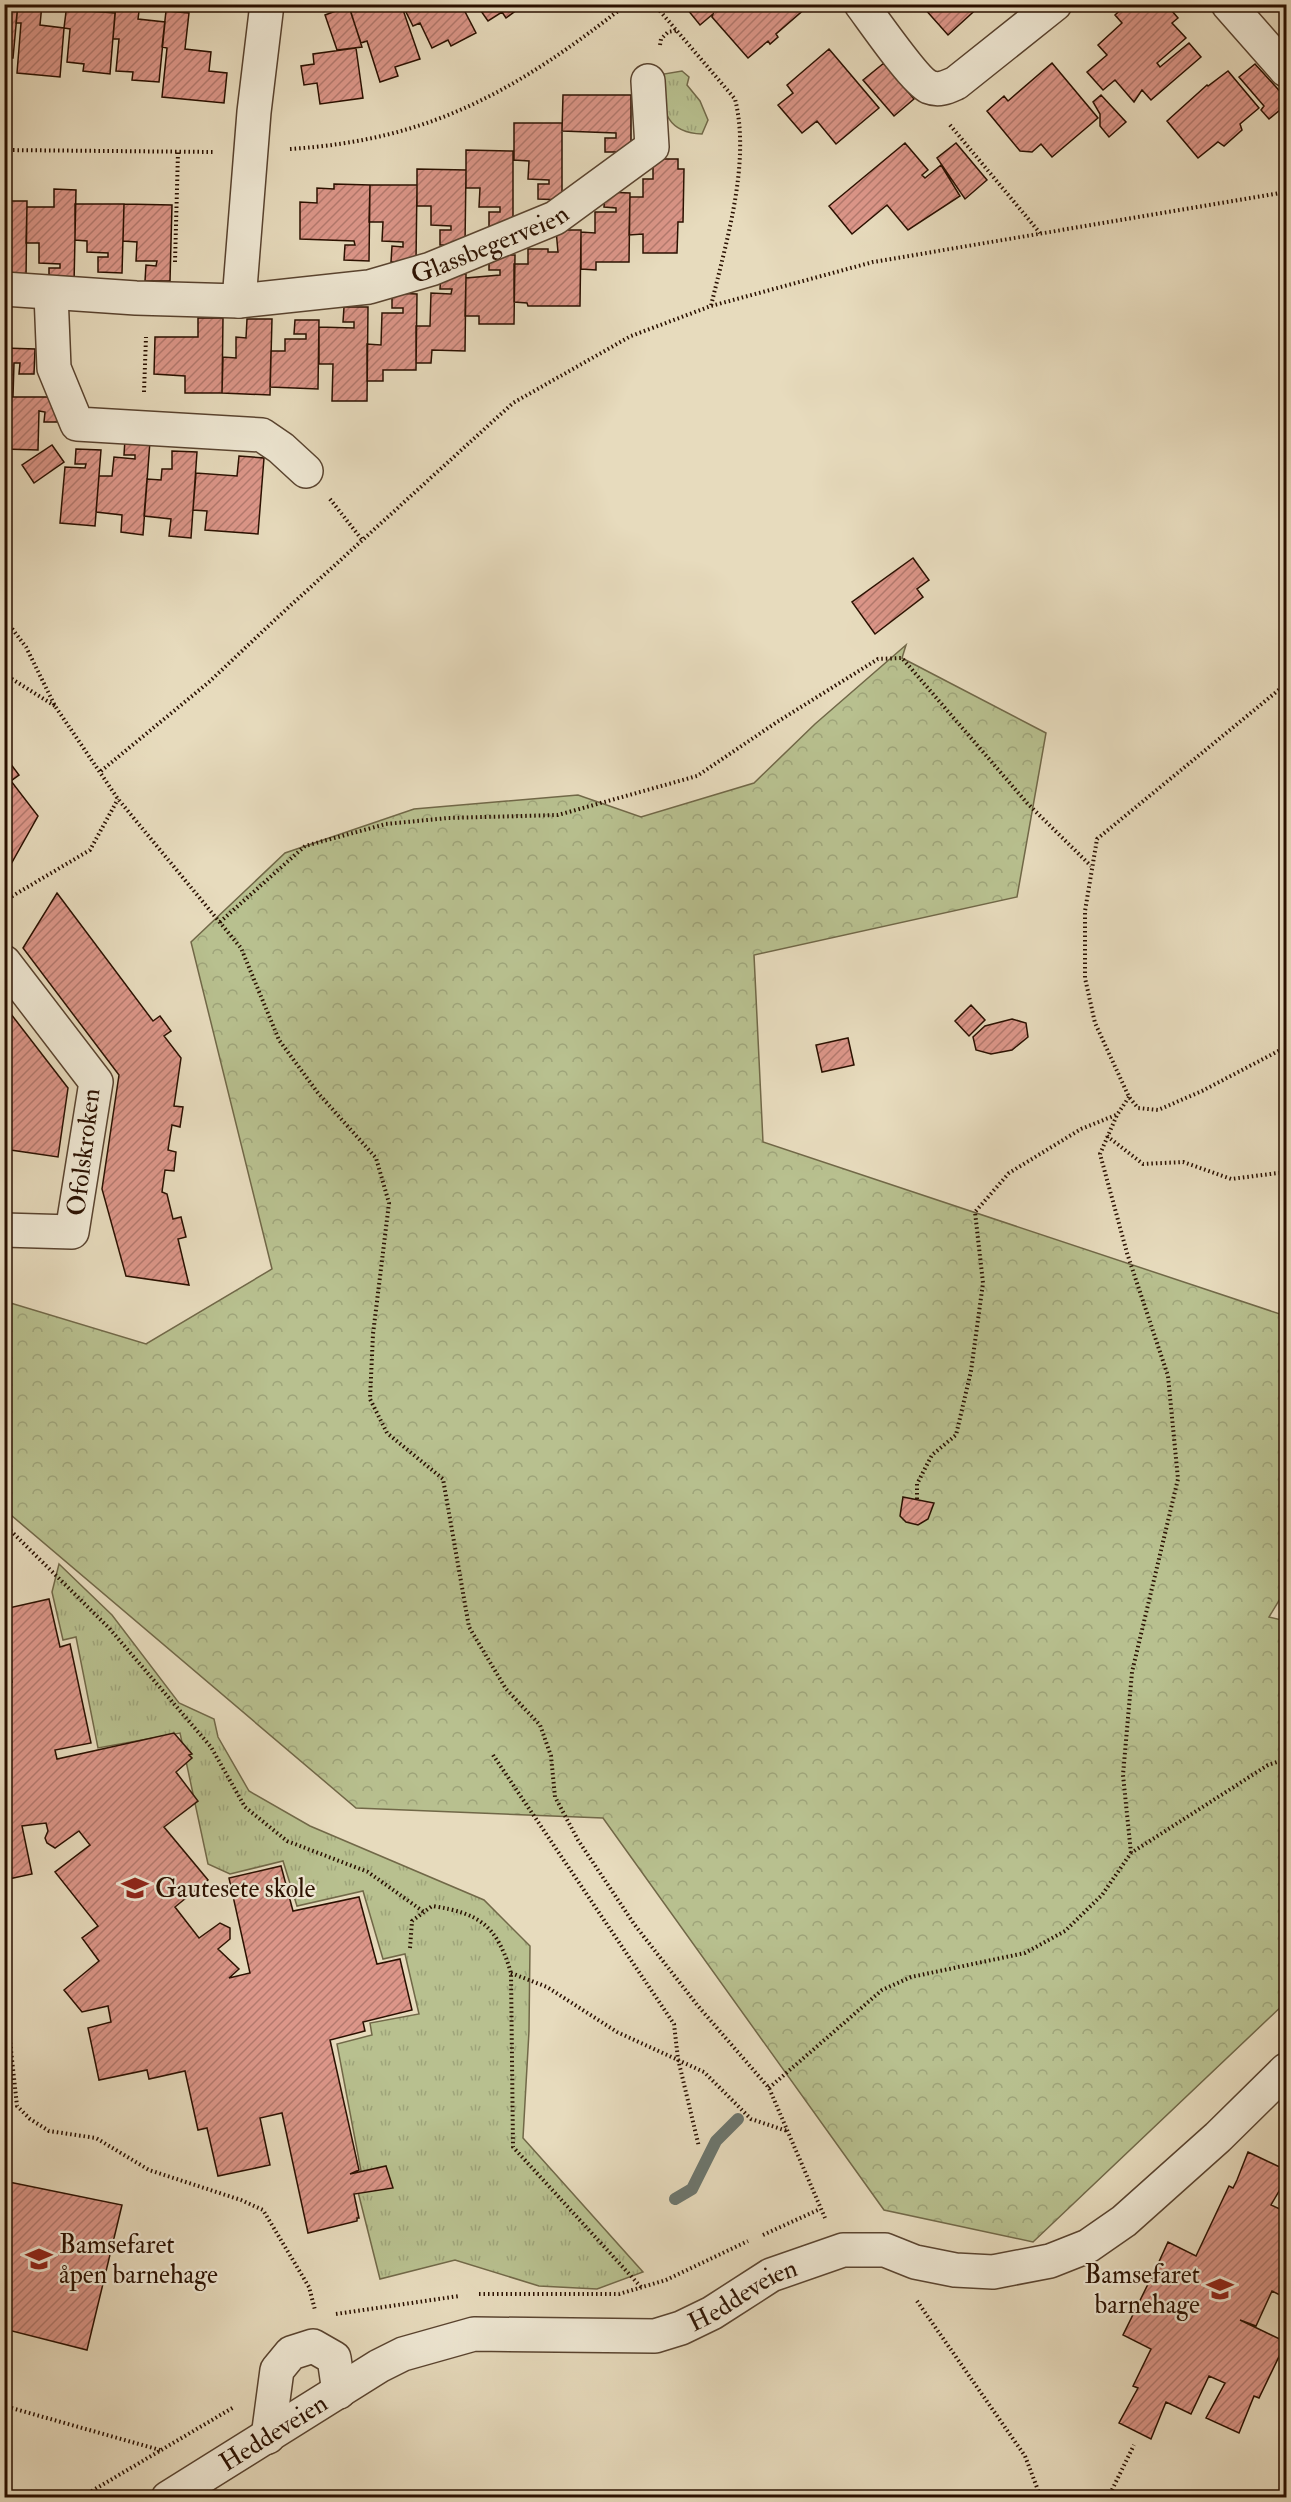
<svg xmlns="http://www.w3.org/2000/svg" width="1291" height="2502" viewBox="0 0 1291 2502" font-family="'IM FELL Double Pica',serif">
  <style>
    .forest { fill: url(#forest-crowns); stroke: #716848; stroke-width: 1.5 }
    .park { fill: url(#park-tufts); stroke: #716848; stroke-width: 1.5 }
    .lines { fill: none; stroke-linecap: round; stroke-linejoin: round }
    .stream { stroke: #6c766e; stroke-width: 12 }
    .building { fill: url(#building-hatch); stroke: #2a1000; stroke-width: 1.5 }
    .minor-casing { stroke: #59432f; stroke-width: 36 }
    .path { stroke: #2a1000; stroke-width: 4; stroke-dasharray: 1.5 3; stroke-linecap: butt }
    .minor { stroke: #efe8d4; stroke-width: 33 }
    .labels { text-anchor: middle; stroke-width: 4.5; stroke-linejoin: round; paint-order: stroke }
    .street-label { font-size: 26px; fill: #2a1000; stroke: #efe8d4 }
    .poi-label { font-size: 26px; fill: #2a1000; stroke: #efe8d4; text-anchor: start }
  </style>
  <defs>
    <pattern id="forest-crowns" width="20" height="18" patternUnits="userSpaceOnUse" patternTransform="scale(1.5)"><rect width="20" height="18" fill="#b8c08f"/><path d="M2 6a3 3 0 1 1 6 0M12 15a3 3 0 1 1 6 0" fill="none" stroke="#9ea47a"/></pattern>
    <pattern id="park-tufts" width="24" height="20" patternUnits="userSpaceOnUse" patternTransform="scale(1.5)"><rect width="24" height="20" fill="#b8c08f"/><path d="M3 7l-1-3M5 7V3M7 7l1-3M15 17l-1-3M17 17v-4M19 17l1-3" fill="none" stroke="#9ea47a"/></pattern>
    <pattern id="building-hatch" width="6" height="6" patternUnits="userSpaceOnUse" patternTransform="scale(1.5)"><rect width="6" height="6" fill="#dc9689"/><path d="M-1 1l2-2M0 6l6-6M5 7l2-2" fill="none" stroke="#b3796e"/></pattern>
  </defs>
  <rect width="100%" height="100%" fill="#e7dbbd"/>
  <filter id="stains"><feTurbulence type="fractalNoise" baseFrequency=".00333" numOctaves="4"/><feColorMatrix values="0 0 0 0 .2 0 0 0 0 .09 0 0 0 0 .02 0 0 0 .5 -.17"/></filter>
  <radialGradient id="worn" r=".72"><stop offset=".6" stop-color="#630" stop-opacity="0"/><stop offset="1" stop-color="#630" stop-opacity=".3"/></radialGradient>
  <path class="forest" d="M906 645 902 658 1046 733 1017 897 754 955 763 1142 1286 1316V1589L1269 1617 1286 1621V2002L1033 2242 884 2210 603 1818 356 1808 5 1510 4 1301 146 1344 272 1269 191 942 285 853 414 809 578 795 641 817 754 783 815 724Z"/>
  <path class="park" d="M682 71 689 77 687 85 700 101 708 120 702 134C663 133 663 106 658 75Z
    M59 1564 112 1615 179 1703 214 1719 218 1737 249 1791 310 1826 484 1900 530 1946 529 2031 523 2138 643 2272 597 2289 539 2286 455 2260 380 2279 354 2176H362L337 2044 372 2035 370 2023 419 2014 405 1954 383 1959 363 1891 297 1906 283 1861 230 1874 208 1864 180 1733 98 1748 76 1637 63 1640 52 1592Z"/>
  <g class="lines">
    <path class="stream" d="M675 2199 692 2189 716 2141 738 2119"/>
  </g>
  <path class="building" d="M4 4H18L13 58H4Z
    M18 4H42L40 25 64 28 60 77 17 73 21 23H16Z
    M67 4H90L89 11 115 13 110 74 83 71 84 64 67 62 70 29 64 28Z
    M116 4H140L138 19 165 22 159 82 132 80 133 72 116 71 119 39H113Z
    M348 4H373L374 9 388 4H401L420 59 395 67 398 76 380 82 367 41 361 43Z
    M402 4H461L476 33 451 46 448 40 432 48 420 23 413 26Z
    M476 4H525L506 18 502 12 488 21Z
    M683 4H805L807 7 776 34 778 37 770 44 768 41 748 58 712 17 713 14 700 25Z
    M928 4H982L948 35 924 8Z
    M1127 4H1166L1178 18 1172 23 1186 38 1157 63 1160 67 1189 43 1201 57 1151 100 1142 90 1134 102 1115 80 1103 90 1087 72 1107 55 1098 45 1122 23 1115 15Z
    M349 6 362 47 337 50 325 15Z
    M166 11 189 13 185 49 211 52 209 71 227 73 224 103 162 97 167 48 162 47Z
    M356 48 363 98 320 104 317 83 304 85 301 66 314 64 313 54Z
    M829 49 879 108 836 144 817 121 802 133 778 105 793 93 787 85Z
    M884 63 914 99 894 116 863 80Z
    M1052 63 1098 118 1052 157 1041 144 1032 152 1020 151 987 111 1004 96 1008 101Z
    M1255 64 1286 98V105L1269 119 1261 110 1264 106 1239 77Z
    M1228 71 1259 108 1240 124 1242 130 1224 146 1218 142 1198 158 1167 121 1207 85 1208 86Z
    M563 95H631V152H605V138H616V133L562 131Z
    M1101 95 1126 122 1109 137 1100 126V114L1093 102Z
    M514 123H562V200L538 199V184H549V180L528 179 529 161 514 160Z
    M905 143 928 170 922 175 925 178 941 165 960 196 908 230 887 205 852 234 829 206Z
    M956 143 987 180 965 199 937 158Z
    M466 150 513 151V227L489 228V212H500V207H479L480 188H466Z
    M653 159H678V169H684L683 222H678L677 253H643V234L629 235 630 197H643V179H653Z
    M417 169 466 170 465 245H440V230H451V226L431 225V206H417Z
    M334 184 370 185 369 261 344 260 345 245H355L354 241 300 239V202L317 203V188L334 189Z
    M370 185H417L416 262H391L392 246 403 247V242L382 241 383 222H369Z
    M54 189 76 190 74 284 49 283V268H60V264L39 263V243H26L27 207H54Z
    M605 192 630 193 629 262H596V270L581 269V232L595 233V212H616V208L604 207Z
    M4 201H27L26 278 4 277Z
    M75 204H124L122 273 98 272V257H108V253L87 252V241L75 240Z
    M124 204 172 205 170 281H145L146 265 156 266 157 261H136L137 242 123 241Z
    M556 230H581L580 306H528L527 303 514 302V264H528V249H548V252H558Z
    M489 255H515L514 324H479V316H465L466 278 500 275V270H489Z
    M441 274H466L465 351 432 350 431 363H416V326H430L431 293 451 294 452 289H440Z
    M392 293 417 294 416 370H383V381H367V344L381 345 382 313H403V308H392Z
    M344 307H368L367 401H332L333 364H319V327L354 328V322H343Z
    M198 318H223L222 393H185V376L154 374 155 337H198Z
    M247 319H272L270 395 222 393 223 357 236 358V337L246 338Z
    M295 320H319L318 389 270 387 271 351H285V339H306V334H294Z
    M4 348 35 349 34 374H19L20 363H14L13 397H4Z
    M4 397H60V422H44L45 412 39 411 38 450 4 449Z
    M125 439 150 441 143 535 121 532 122 515 96 512 99 476H112L114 457 135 459V455H124Z
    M52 445 64 462 34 483 22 465Z
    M76 449 101 450 95 526 60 523 65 467 85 468 86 464H75Z
    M172 451 197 452 191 538 169 536 171 519 144 516 147 479 161 480 162 469H172Z
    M239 456 264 458 258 534 205 530 207 511 193 510 196 473 237 476Z
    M913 558 929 580 917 589 923 597 875 634 852 602Z
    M7 759 19 775 11 781 38 816 6 873 4 761Z
    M57 893 153 1021 160 1016 171 1031 164 1036 181 1058 174 1106 183 1107 180 1127 172 1125 168 1150 176 1152 174 1171 165 1170 162 1192 167 1194 173 1219 181 1217 186 1237 178 1239 189 1285 126 1276 102 1189 119 1075 23 948Z
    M4 1005 68 1088 58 1157 4 1149Z
    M971 1005 985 1020 969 1036 955 1021Z
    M1012 1019 1026 1023 1028 1037 1012 1050 991 1054 976 1050 973 1037 985 1026Z
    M848 1038 854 1065 822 1072 816 1045Z
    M903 1497 934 1503 928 1519 918 1525 906 1522 900 1516Z
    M49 1599 60 1647 70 1644 91 1743 55 1750 57 1759 174 1733 192 1754 189 1755 192 1758 176 1772 198 1801 164 1827 208 1880 175 1907 199 1938 220 1923 230 1928V1939L218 1949 239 1969 229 1978 250 1973 229 1878 281 1866 293 1911 359 1897 377 1964 400 1959 412 2010 363 2022 365 2031 330 2040 359 2170 350 2174 386 2166 393 2188 354 2194 359 2218H357V2221L308 2233 282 2113 260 2118 270 2165 218 2176 207 2128 198 2130 185 2071 149 2079 147 2070 99 2080 88 2028 111 2022 108 2006 82 2012 64 1990 99 1961 82 1938 98 1926 55 1872 90 1845 79 1831 55 1848 47 1843 45 1838 48 1831 46 1823 22 1826 32 1874 4 1880V1683L12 1682 4 1646V1609Z
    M1248 2152 1286 2170V2179L1271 2205 1286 2212 1281 2224 1286 2227V2298L1272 2291 1256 2326 1240 2320 1286 2342 1259 2398 1254 2396 1239 2433 1206 2418 1225 2383 1209 2376 1191 2414 1166 2402 1151 2439 1119 2423 1138 2388 1133 2386 1151 2349 1123 2335 1151 2278 1162 2283 1152 2277 1168 2242 1196 2256 1229 2186 1233 2188 1237 2180Z
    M4 2181 122 2205 87 2350 4 2329Z"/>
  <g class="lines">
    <defs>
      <g id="minor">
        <path d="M861 4C873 20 915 81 929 87 939 91 947 87 956 83L1055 4"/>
        <path d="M1228 4 1286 70"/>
        <path id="s1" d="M4 289 136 298 239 301 369 287 431 269 555 218 652 147 648 81"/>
        <path d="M51 294 54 368 77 424 262 435 281 448 306 471"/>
        <path d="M239 301 254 112 267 4"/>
        <path d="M4 962 96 1082 72 1232 4 1230"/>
        <path d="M268 2437 277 2370 291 2353 313 2346 334 2358 339 2392"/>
        <path id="s2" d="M168 2498 379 2366 403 2354 474 2334 655 2336 681 2328 712 2313 771 2275 843 2250H885L915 2262 955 2270 993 2272 1050 2261 1088 2246 1124 2221 1218 2137 1286 2070"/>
      </g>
    </defs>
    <use href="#minor" class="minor-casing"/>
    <path class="path" d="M654 4 735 99C751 163 726 242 711 306
      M660 45 661 39 668 32 678 30
      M950 125 1040 233
      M290 149C432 140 517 90 627 4
      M4 150 213 152
      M175 262 178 152
      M144 392 146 337
      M330 499 363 541
      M4 618 26 647 55 706 118 799 241 948 279 1040 318 1093 376 1158 389 1203 373 1334 370 1399 387 1433 443 1479 469 1627 506 1689 540 1725 551 1756 555 1797 578 1840 634 1924 698 2006 769 2088 825 2218
      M4 674 55 706
      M1286 684 1097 839 1085 911V978L1095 1023 1129 1097 1138 1108 1158 1110 1202 1091 1286 1047
      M101 771 209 682 279 616 513 403 631 336 711 306 873 262 1286 192
      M4 901 90 850 118 799
      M220 922 305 846 386 824 448 818 558 815 697 776 777 722 878 659 902 658 1027 803 1091 866
      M1129 1097 1117 1115 1100 1154 1127 1253 1168 1376 1178 1479 1132 1672 1123 1775 1131 1853
      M1107 1136 1143 1164 1183 1162 1231 1179 1286 1172
      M917 1499V1484L932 1455 956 1435 971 1371 983 1283 975 1212 1009 1173 1081 1129 1116 1115
      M4 1524 109 1628 211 1747 245 1807 287 1841 368 1872 424 1912
      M493 1755 674 2024 678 2059 699 2147
      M410 1948 412 1921 432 1906C480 1913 497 1926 511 1973L513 2147 641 2287
      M511 1973 547 1987 617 2032 704 2072 751 2119 787 2131
      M4 2021 10 2041 17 2106 30 2119 49 2131 96 2138 149 2170 241 2200 263 2210 309 2287 315 2310
      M769 2088 882 1990 911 1977 1025 1953 1065 1931 1102 1895 1131 1853 1268 1765 1286 1759
      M763 2235 820 2209
      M479 2294H619L666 2280 748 2241
      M917 2301 1025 2456 1041 2498
      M336 2314 459 2296
      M4 2416 8 2407 160 2450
      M80 2498 234 2407
      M1108 2498 1134 2445"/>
    <use href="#minor" class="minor"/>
  </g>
  <defs>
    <symbol id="school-bare" viewBox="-9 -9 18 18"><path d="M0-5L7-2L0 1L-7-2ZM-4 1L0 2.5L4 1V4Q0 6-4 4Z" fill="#8f2418" stroke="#efe8d4" stroke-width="2.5" paint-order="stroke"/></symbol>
  </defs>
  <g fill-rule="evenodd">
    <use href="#school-bare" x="116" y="1869" width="38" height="38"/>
    <use href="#school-bare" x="20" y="2240" width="38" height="38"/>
    <use href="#school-bare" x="1201" y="2270" width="38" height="38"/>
  </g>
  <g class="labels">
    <g class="street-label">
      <text dy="9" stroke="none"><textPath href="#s1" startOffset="494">Glassbegerveien</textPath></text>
      <text transform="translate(83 1152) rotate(-83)" y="9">Ofolskroken</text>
      <text dy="9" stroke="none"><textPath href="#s2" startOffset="628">Heddeveien</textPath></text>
      <text dy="9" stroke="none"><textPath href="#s2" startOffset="124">Heddeveien</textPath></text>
    </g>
    <g class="poi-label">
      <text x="155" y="1897">Gautesete skole</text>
      <text x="59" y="2253">Bamsefaret<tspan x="59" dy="30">åpen barnehage</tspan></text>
      <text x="1200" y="2283" text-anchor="end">Bamsefaret<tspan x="1200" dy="30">barnehage</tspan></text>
    </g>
  </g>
  <rect width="1291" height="2502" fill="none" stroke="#e7dbbd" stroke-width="24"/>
  <rect x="6" y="6" width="1279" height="2490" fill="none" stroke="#2a1000" stroke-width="3"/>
  <rect x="12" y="12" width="1267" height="2478" fill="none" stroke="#2a1000" stroke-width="1.5"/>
  <rect width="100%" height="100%" filter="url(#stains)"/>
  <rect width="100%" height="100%" fill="url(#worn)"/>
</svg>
